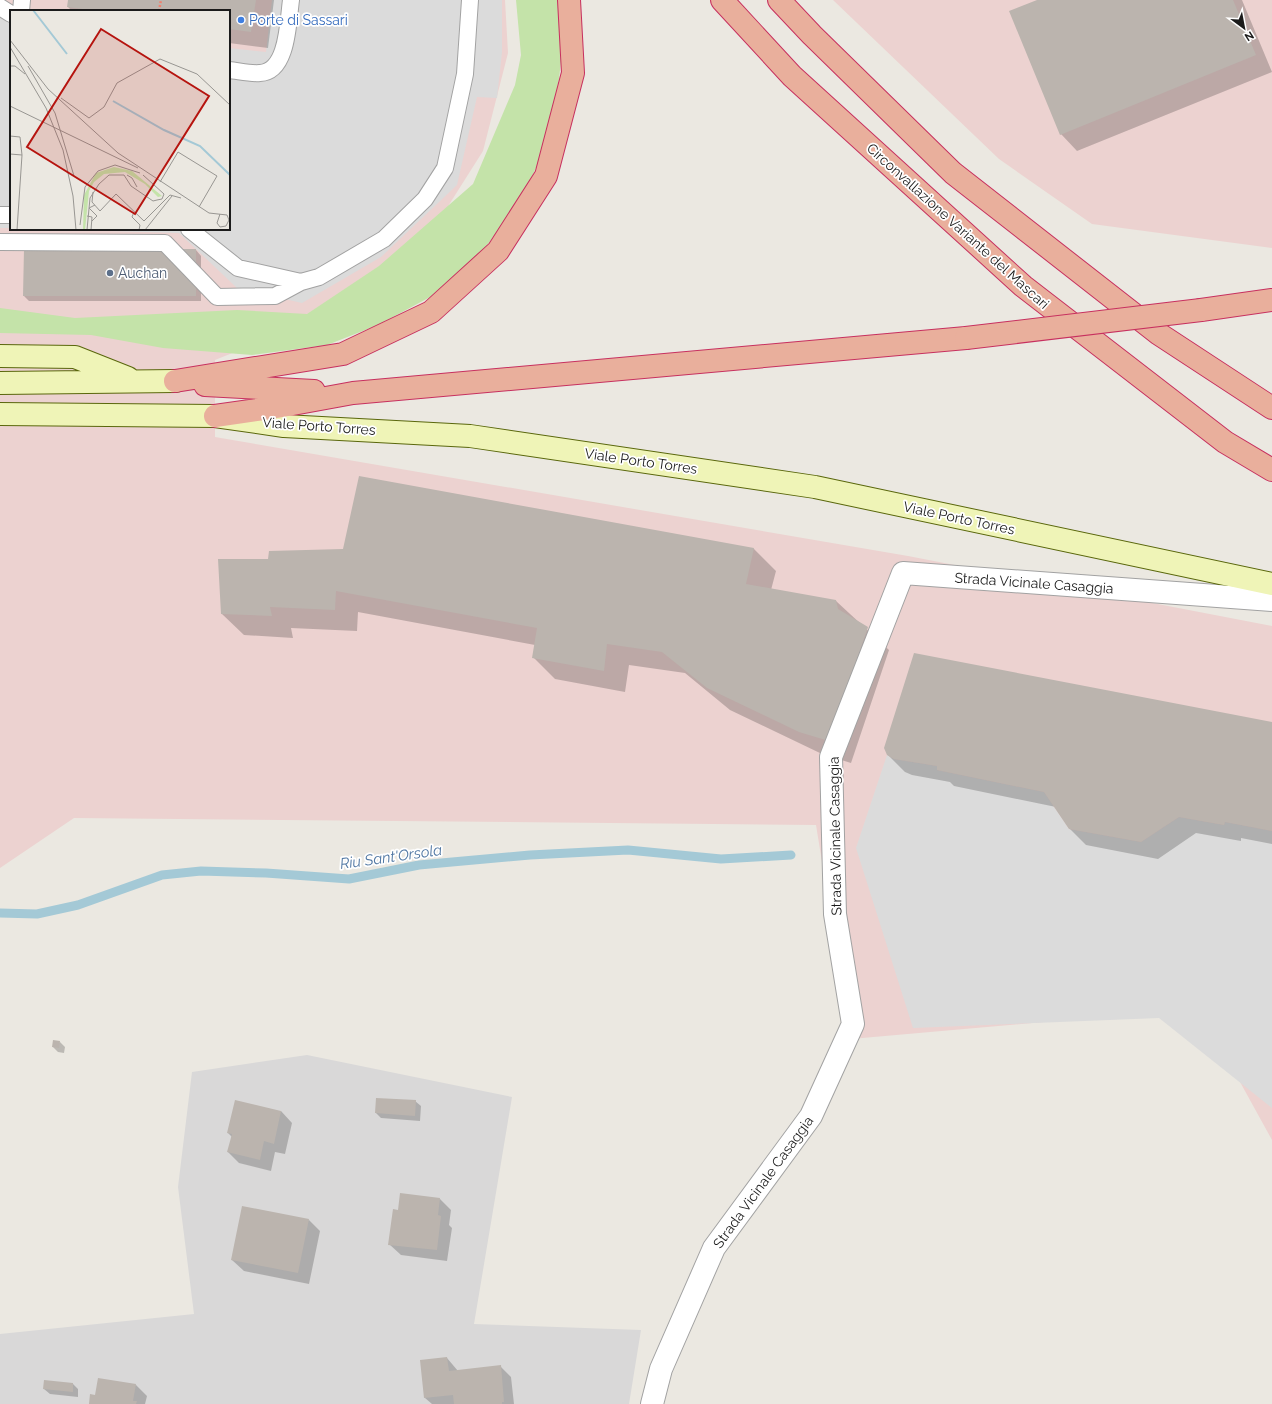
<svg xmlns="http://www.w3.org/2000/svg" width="1272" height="1404" viewBox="0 0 1272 1404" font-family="Raleway,sans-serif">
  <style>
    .residential { fill: #d9d8d8 }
    .commercial { fill: #ecd2d0; fill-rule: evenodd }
    .grass { fill: #c4e3a9 }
    .parking { fill: #dbdbdb }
    .shadow { fill: #0003 }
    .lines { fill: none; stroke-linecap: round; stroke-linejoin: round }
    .stream { stroke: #a4c9d6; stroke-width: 9 }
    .building { fill: #bbb4ae }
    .service-casing { stroke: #a2a2a2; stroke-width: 18 }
    .minor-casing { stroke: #a2a2a2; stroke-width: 24 }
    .secondary-casing { stroke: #5a670c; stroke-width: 24 }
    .trunk-casing { stroke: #c7305f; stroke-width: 24 }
    .path { stroke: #ee806f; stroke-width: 2.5; stroke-dasharray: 2 2; stroke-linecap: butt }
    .service { stroke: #fff; stroke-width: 16 }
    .minor { stroke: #fff; stroke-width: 22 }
    .secondary { stroke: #eff4b7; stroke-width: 22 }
    .trunk { stroke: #e9af9c; stroke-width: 22 }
    .trunk-bridge-casing { stroke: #c7305f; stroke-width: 24; stroke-linecap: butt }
    .trunk-bridge { stroke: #e9af9c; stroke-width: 22 }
    .shop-dot { fill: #3f7fe0; stroke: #fff; stroke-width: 1.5 }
    .service-dot { fill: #5c6f8a; stroke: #fff; stroke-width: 1.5 }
    .labels { text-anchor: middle; stroke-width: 3.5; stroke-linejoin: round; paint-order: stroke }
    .shop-label { font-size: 14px; fill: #366cbe; stroke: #fff; text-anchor: start }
    .street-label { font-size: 14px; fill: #1b1b1b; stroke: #fff }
    .service-label { font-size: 14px; fill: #4e5e75; stroke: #fff; text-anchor: start }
    .water-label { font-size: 15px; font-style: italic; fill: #4f76a2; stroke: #fff }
    .inset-river { fill: none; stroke: #a4c9d6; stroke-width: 2 }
    .inset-road { fill: none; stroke: #989692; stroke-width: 1 }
    .view { fill: #b6140f; fill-opacity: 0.15; stroke: #b6140f; stroke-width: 2 }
    .inset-edge { fill: none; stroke: #1b1b1b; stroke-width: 2 }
  </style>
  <rect width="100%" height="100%" fill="#ebe8e1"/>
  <path class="residential" d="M307 1055 512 1097 474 1324 641 1330 629 1404H0V1334L194 1314 178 1187 192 1072Z"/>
  <path class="commercial" d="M0 0H505L508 53 483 151 433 230 315 320 215 360V437L908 556 1272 626V1140L1229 1062 1157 1008 1088 1018 851 1039 816 825 74 818 0 868ZM11 11H229V229H11Z
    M833 0H1272V248L1092 224 999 159Z"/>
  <path class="grass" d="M516 0H559L562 52 559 79 546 145 531 179 513 210 477 259 432 296 378 325 327 345 252 355 163 348 91 335 0 333V308L75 318 237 310 307 314 379 266 473 184 515 85 521 55Z"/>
  <path class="parking" d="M272 0H502V52L497 98 477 97 457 185 381 257 302 303 237 288 179 233 39 229H229V48L266 52Z
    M0 2 11 11V228H0Z
    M887 755 894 759 937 766V770L1044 792 1069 829 1141 842 1179 817 1224 825 1225 822 1272 831V1108L1159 1018 913 1028 856 848Z"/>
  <path class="shadow" d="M69 0H274L268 48 229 43V11H72L68 7Z
    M1040 0H1242L1272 72 1077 151 1061 134Z
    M196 250 201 256V301H29L24 296Z
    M360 477 754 549 776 571 771 590 836 601 889 650 851 763 822 754 730 710 685 673 629 665 625 692 555 679 533 657 535 645 358 612 357 631 291 628 293 638 244 635 222 614 269 560 344 550Z
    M1272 723V844L1241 838V841L1196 833 1158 859 1086 845 1069 828 1056 807 954 786 950 782 912 775 905 772 888 755Z
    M60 1042 65 1047 64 1053 58 1052 53 1047Z
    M415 1101 421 1106 420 1121 381 1118 376 1113Z
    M281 1111 292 1123 285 1154 275 1152 271 1171 239 1163 228 1152 232 1137 228 1133Z
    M440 1199 451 1210 449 1225 452 1228 447 1261 401 1255 389 1244 399 1211Z
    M309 1220 320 1231 309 1284 244 1271 232 1260Z
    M447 1358 458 1371 500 1366 511 1377 514 1404H432L425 1398Z
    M73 1384 78 1389V1397L50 1394 44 1389Z
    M136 1385 147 1396 145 1404H90L95 1396Z"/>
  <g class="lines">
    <path class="stream" d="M0 913 37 914 78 905 162 875 201 871 266 873 349 879 419 865 530 855 628 850 721 859 791 855"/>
  </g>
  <path class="building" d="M68 0H256L251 32 229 29V11H98L67 7Z
    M1037 0H1233L1256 55 1060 135 1009 11Z
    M24 249H196V296H23Z
    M359 476 754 548 746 584 836 600 838 609 868 627 829 741 799 732 707 688 662 652 607 644 604 671 532 658 537 628 336 591 335 610 270 607 272 616 221 614 218 559H268L269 551 343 549Z
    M914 653 1272 722V831L1225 822 1224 825 1179 817 1141 842 1069 829 1044 792 937 770V766L894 759 887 755 884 748Z
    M53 1040 60 1041 59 1048 52 1047Z
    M376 1098 416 1100 415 1116 375 1113Z
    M235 1100 281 1111 274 1144 264 1141 260 1160 227 1152 232 1134 227 1133Z
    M400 1193 440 1198 438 1215 441 1216 437 1250 388 1245 393 1209 398 1210Z
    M242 1206 309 1219 298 1273 231 1260Z
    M447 1357 449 1371 501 1365 504 1402H502V1404H454L453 1395 424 1398 420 1360Z
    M98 1378 136 1384 133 1401H137L136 1404H89L90 1394 95 1395Z
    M44 1380 73 1383V1392L43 1389Z"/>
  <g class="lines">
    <defs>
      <path id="service" d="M0 7 11 14
        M21 11 22 0
        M229 70C239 71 250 74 260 73 288 72 288 21 291 0
        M0 215H11
        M189 229 238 268 301 282 319 277 384 239 425 199 445 168 465 74 470 0
        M0 242 165 243 217 297 275 296 301 282"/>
      <path id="minor" d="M652 1404 661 1369 714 1248 811 1116 853 1024 835 914 831 757 903 573 1272 600"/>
      <path id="secondary" d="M0 356 75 357 128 378
        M0 383 175 381
        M0 414 215 416 284 426 470 436 815 487 1272 584"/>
      <path id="trunk" d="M722 0 792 76 1023 286 1225 442 1272 470
        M779 0 812 35 953 173 1159 334 1272 408
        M1201 310 1272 300
        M175 381 343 354 431 312 498 251 546 176 573 73 569 0
        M205 385 314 391
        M215 416 271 408 353 393 966 338"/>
    </defs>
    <use href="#service" class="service-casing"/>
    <use href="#minor" class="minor-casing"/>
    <use href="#secondary" class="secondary-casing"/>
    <use href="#trunk" class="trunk-casing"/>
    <path class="path" d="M159 11 161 0"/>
    <use href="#service" class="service"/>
    <use href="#minor" class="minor"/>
    <use href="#secondary" class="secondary"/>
    <use href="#trunk" class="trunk"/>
    <defs>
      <path id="trunk-bridge" d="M966 338 1201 310"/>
    </defs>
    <use href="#trunk-bridge" class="trunk-bridge-casing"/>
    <use href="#trunk-bridge" class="trunk-bridge"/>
  </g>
  <circle class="shop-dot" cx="241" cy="20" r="4"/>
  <circle class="service-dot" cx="110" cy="273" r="4"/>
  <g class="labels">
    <g class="shop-label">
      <text x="249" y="25">Porte di Sassari</text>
    </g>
    <g class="street-label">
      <text transform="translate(958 226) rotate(42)" y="5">Circonvallazione Variante del Mascari</text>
      <text transform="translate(319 426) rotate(4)" y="5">Viale Porto Torres</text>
      <text transform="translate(641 461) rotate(8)" y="5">Viale Porto Torres</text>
      <text transform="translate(959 518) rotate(12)" y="5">Viale Porto Torres</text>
      <text transform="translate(1034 583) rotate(4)" y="5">Strada Vicinale Casaggia</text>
      <text transform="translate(835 836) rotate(-91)" y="5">Strada Vicinale Casaggia</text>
      <text transform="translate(763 1182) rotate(-54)" y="5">Strada Vicinale Casaggia</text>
    </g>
    <g class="service-label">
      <text x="118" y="278">Auchan</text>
    </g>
    <g class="water-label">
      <text transform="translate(391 857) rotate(-8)" y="5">Riu Sant'Orsola</text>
    </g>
  </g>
  <g transform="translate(10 10)">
    <rect width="220" height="220" fill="#ebe8e1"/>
    <path d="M104 157 122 161 152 186 148 187 135 174 115 162 94 164 84 172 79 181 75 220H73L74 185 86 163Z" fill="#c4e3a9"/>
    <path class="inset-river" d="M23 0 57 44M103 91 154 120 190 136 220 165"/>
    <path class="inset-road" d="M0 30 38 79 108 143 199 203 217 205 219 210 216 216 210 217 207 213 210 204M0 37 36 98 53 140 63 186 66 220M0 56H5L15 64M18 56 45 103 64 166M51 88 79 108 94 97 107 73 150 49 187 64 220 95M0 96 128 158M0 126 10 127 12 145 7 220M0 144 12 145M117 165 122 168 127 177M133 165 154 184 152 189 147 190M150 172 168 142 207 166 189 197M83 182 82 192 90 201 106 184 134 211 160 185 171 188M124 202 122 207 130 215 129 220M77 206 82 207 81 220M82 211 87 206 79 198 85 195M70 215 75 177 88 161 105 155 130 163M77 220 80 188 89 174 99 165H114L121 176 143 191 147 190M135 220 162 186"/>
    <path class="view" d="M91 19 199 86 125 204 17 137Z"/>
    <rect width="220" height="220" class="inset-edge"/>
  </g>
  <g transform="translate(1244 28) rotate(148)" stroke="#ffffff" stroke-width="3" paint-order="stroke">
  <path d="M0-3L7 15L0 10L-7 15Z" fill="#1b1b1b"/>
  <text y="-6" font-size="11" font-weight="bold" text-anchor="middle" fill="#1b1b1b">N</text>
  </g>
</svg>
